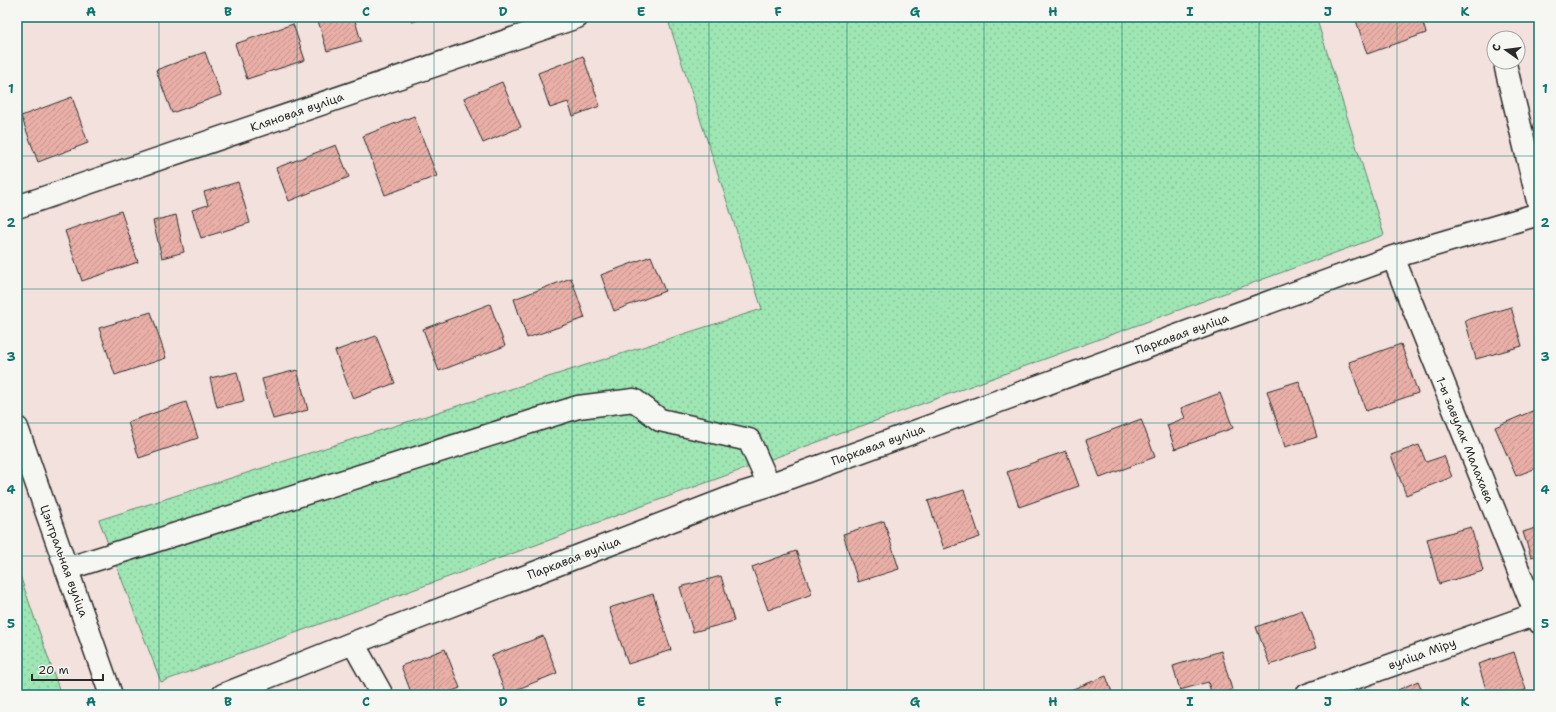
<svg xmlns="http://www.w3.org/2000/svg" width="1556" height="712" viewBox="0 0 1556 712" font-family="'Shantell Sans',sans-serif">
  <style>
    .grass { fill: url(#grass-dots); stroke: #648870 }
    .building { fill: url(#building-hatch); stroke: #2b2b2b }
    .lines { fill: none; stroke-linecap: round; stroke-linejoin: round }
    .minor-casing { stroke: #2b2b2b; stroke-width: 25 }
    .path { stroke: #2b2b2b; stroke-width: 2.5; stroke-dasharray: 1 3; stroke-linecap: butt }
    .minor { stroke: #f6f6f2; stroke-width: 22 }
    .grid { fill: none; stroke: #0f766e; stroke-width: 1; stroke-opacity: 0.55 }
    .labels { text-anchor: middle; stroke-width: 3; stroke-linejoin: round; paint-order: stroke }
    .street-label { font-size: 12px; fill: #2b2b2b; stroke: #f6f6f2 }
    .neatline { fill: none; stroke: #0f766e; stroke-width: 1.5 }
    .grid-label { font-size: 13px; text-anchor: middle; font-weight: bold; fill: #0f766e }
  </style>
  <defs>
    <pattern id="grass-dots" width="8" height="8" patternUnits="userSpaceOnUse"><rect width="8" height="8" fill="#9ee6b4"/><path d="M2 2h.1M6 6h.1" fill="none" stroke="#88c59b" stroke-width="1.8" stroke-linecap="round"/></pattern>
    <pattern id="building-hatch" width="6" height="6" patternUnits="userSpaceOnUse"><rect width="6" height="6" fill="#eab0a8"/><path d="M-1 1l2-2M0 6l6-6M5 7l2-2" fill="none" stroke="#be8f89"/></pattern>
  </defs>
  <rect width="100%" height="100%" fill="#f2e1dc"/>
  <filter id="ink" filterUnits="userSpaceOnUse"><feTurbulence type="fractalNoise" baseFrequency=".025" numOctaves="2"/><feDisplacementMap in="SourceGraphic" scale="8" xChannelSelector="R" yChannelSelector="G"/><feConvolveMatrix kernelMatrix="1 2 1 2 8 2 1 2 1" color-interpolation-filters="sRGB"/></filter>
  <g filter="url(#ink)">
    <path class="grass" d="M667 17H1316L1384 235 161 682 99 520 762 309Z
      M17 567 61 695H17Z"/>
    <path class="building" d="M317 17H354L361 41 327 51Z
      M410 17H426L412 22Z
      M1355 17H1421L1426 33 1367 54Z
      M293 24 305 60 247 79 235 44Z
      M205 52 221 95 172 113 156 70Z
      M583 56 600 106 573 116 568 102 550 108 538 73Z
      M502 82 521 127 483 143 464 98Z
      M72 97 88 143 38 162 21 116Z
      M414 116 437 176 385 195 363 136Z
      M336 145 349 177 289 201 276 168Z
      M238 182 250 223 201 238 192 210 208 205 204 192Z
      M121 211 138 262 82 281 65 231Z
      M176 215 184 252 162 258 153 221Z
      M651 256 665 291 614 311 601 275Z
      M571 278 585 318 527 338 514 299Z
      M490 304 505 346 439 371 423 329Z
      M1511 307 1522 346 1476 359 1465 320Z
      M151 312 166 358 115 375 99 328Z
      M376 336 395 383 353 399 335 351Z
      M1401 344 1418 393 1366 411 1349 362Z
      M297 370 308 410 273 419 262 379Z
      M237 372 244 401 217 407 210 378Z
      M1299 381 1317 437 1285 447 1267 391Z
      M1220 393 1233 428 1175 449 1167 425 1185 418 1181 408Z
      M186 402 198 438 139 458 128 422Z
      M1537 409 1539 414V467L1516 476 1495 427Z
      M1141 419 1155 457 1100 478 1086 440Z
      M1419 445 1426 462 1444 456 1452 477 1406 495 1391 455Z
      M1066 451 1079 486 1019 507 1007 472Z
      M964 490 980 537 944 549 928 501Z
      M884 521 899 569 858 582 843 534Z
      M1471 527 1483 571 1439 584 1427 539Z
      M1539 527V555L1531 557 1523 532Z
      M796 551 812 594 768 610 752 567Z
      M721 576 734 621 693 632 680 587Z
      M653 594 671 650 628 664 609 608Z
      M1302 610 1316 648 1270 665 1256 627Z
      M543 636 557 673 506 694 491 656Z
      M445 649 460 688 442 695H412L401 666Z
      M1221 651 1232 690 1212 695 1208 682 1180 690 1173 666Z
      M1514 652 1526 690 1510 695H1488L1478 664Z
      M1106 676 1113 695H1069L1068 691Z
      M1418 681 1424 695H1400L1398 690Z"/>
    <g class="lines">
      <defs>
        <path id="minor" d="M1506 68 1539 205
          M17 207 577 17
          M1393 257 1539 622
          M17 428 111 695
          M66 569 578 407 634 400 660 420 749 440 769 485
          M353 643 382 695
          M223 695 353 643 740 494 769 485 1393 257 1539 214
          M1307 695 1536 614"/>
      </defs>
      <use href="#minor" class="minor-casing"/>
      <path class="path" d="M17 397 20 406"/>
      <use href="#minor" class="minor"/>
    </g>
  </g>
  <path class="grid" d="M159 17V695M297 17V695M434 17V695M572 17V695M709 17V695M847 17V695M984 17V695M1122 17V695M1259 17V695M1397 17V695M17 156H1539M17 289H1539M17 423H1539M17 556H1539"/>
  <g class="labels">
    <g class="street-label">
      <text transform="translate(297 112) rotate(-19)" y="4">Кляновая вуліца</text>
      <text transform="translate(1182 334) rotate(-20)" y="4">Паркавая вуліца</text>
      <text transform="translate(1465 440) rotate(68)" y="4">1-ы завулак Малахава</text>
      <text transform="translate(878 445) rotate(-20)" y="4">Паркавая вуліца</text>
      <text transform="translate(574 558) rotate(-21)" y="4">Паркавая вуліца</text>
      <text transform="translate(64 561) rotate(70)" y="4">Цэнтральная вуліца</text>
      <text transform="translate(1422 654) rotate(-20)" y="4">вуліца Міру</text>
    </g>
  </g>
  <rect width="1556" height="712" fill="none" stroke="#f6f6f2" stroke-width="44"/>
  <g transform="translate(1506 50) rotate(284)"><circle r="19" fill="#f6f6f2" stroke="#a5a5a2"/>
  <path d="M0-3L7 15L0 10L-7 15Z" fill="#2b2b2b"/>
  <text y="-6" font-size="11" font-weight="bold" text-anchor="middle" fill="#2b2b2b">С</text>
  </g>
  <path d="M32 674v6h71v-6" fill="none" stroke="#2b2b2b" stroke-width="2"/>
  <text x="38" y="674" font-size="12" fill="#2b2b2b" stroke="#f6f6f2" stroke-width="3" paint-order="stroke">20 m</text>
  <rect x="22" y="22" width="1512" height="668" class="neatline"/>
  <g class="grid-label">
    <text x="91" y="16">A</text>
    <text x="228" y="16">B</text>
    <text x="366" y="16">C</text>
    <text x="503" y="16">D</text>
    <text x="641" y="16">E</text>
    <text x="778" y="16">F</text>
    <text x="915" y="16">G</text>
    <text x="1053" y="16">H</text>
    <text x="1190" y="16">I</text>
    <text x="1328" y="16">J</text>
    <text x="1465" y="16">K</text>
    <text x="11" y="93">1</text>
    <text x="1545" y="93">1</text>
    <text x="11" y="227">2</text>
    <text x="1545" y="227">2</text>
    <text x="11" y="361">3</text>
    <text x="1545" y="361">3</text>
    <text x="11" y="494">4</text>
    <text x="1545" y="494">4</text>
    <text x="11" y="628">5</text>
    <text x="1545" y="628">5</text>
    <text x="91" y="706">A</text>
    <text x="228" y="706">B</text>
    <text x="366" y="706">C</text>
    <text x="503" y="706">D</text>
    <text x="641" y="706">E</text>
    <text x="778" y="706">F</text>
    <text x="915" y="706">G</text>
    <text x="1053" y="706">H</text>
    <text x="1190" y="706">I</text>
    <text x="1328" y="706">J</text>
    <text x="1465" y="706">K</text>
  </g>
</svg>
